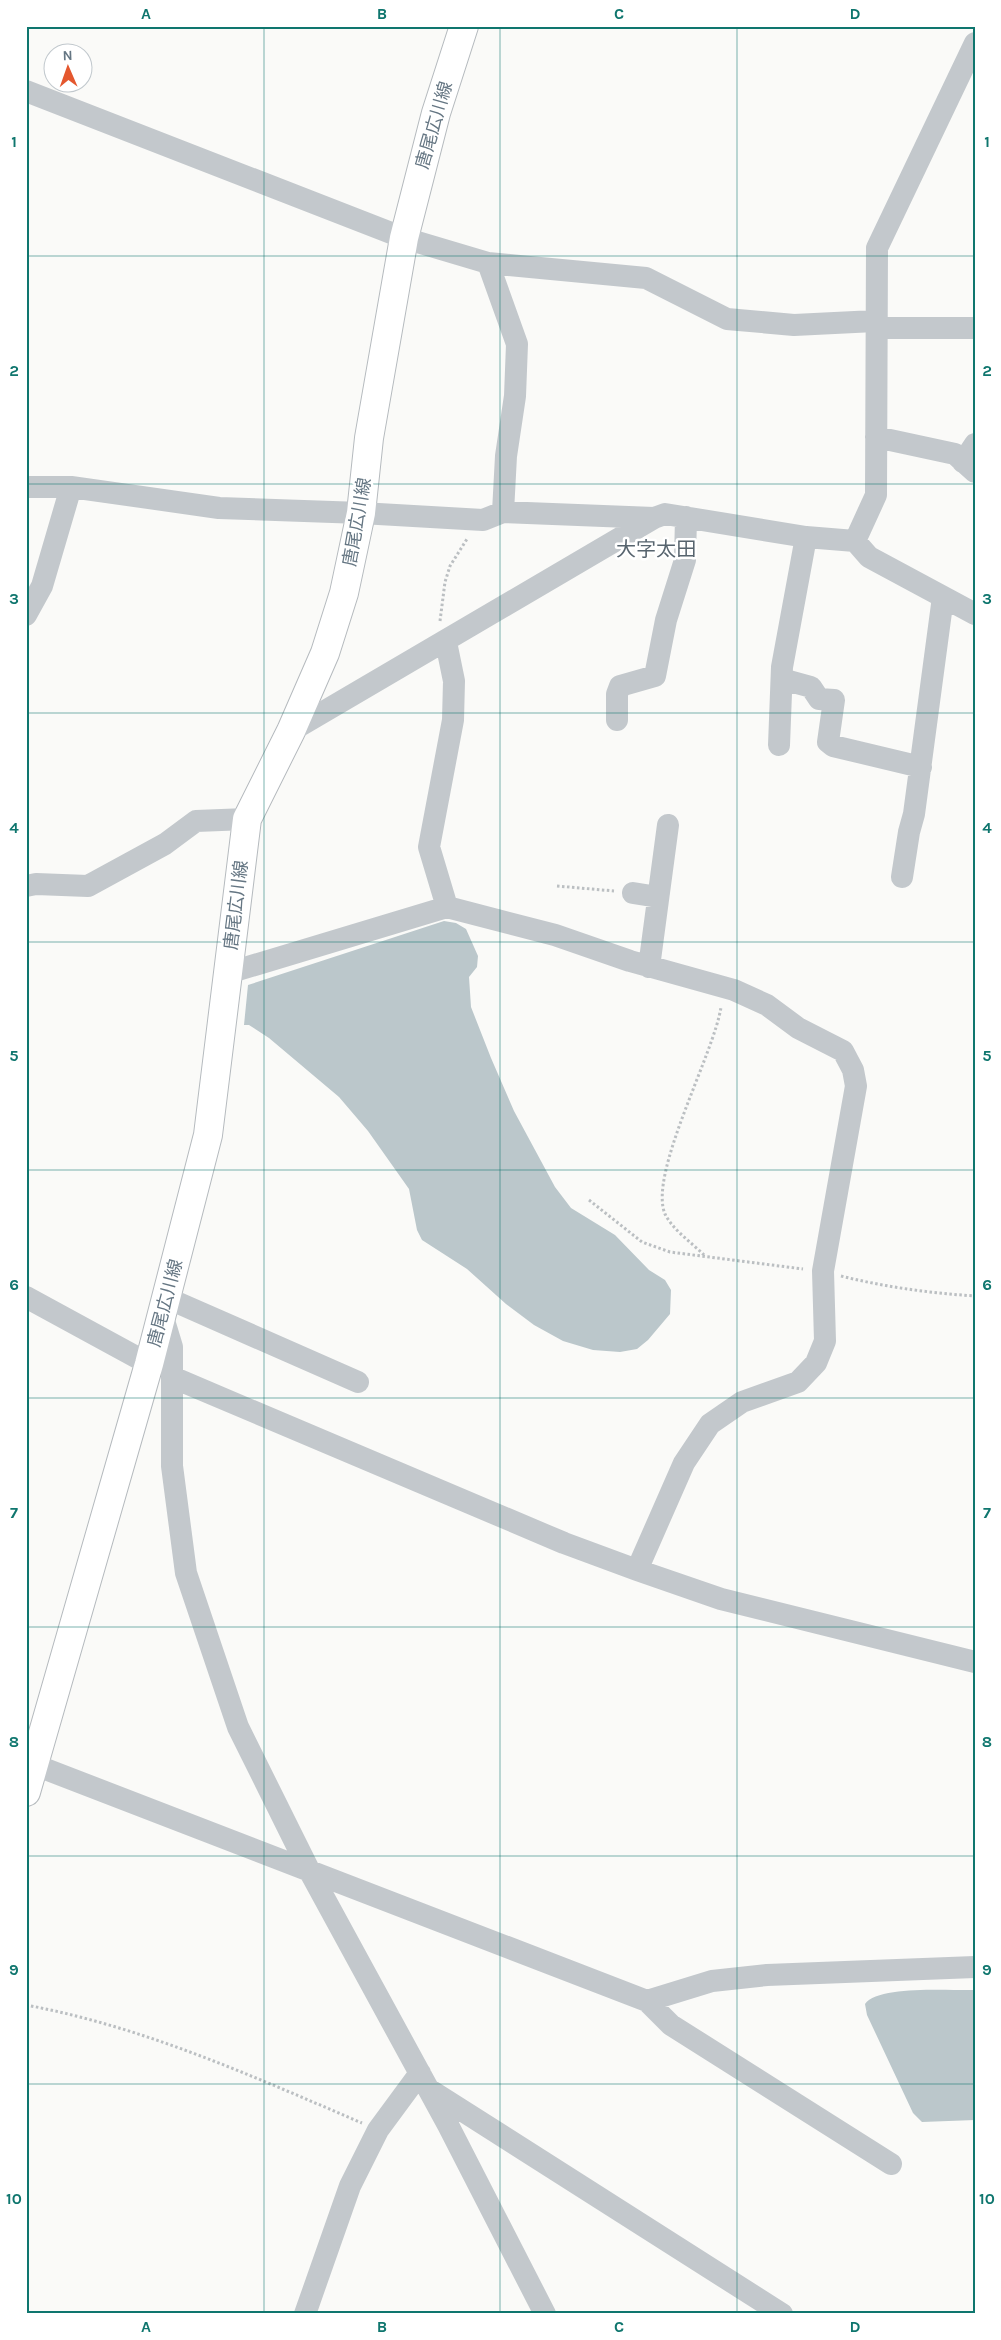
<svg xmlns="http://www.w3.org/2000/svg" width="1001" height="2340" viewBox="0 0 1001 2340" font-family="Karla,'Noto Sans JP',sans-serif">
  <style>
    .water { fill: #bbc7cb }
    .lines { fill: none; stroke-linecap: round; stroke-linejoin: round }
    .major-casing { stroke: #b5babe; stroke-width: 30 }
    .path { stroke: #bbbfc2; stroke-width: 3; stroke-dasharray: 2.5 2.5; stroke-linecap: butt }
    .minor { stroke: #c3c8cc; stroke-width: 22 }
    .major { stroke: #fff; stroke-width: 28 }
    .grid { fill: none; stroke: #0f766e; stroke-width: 1; stroke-opacity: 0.55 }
    .labels { text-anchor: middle; stroke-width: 5; stroke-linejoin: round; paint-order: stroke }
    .street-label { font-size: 18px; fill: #657683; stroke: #fff }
    .quarter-label { font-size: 20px; fill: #57646e; stroke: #fff }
    .neatline { fill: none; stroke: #0f766e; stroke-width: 2 }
    .grid-label { font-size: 16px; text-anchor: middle; font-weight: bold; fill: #0f766e }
  </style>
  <rect width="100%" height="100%" fill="#fafaf8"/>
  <path class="water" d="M444 921 456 923 466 929 478 956 477 967 469 977 471 1007 491 1058 514 1111 555 1187 571 1208 615 1235 649 1270 665 1280 671 1290 670 1314 648 1340 637 1349 620 1352 593 1350 563 1341 534 1325 506 1304 467 1269 422 1240 417 1230 409 1189 368 1131 339 1097 269 1038 249 1025H244L248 985Z
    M975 1990V2120L922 2122 913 2113 867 2015 865 2004C878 1985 952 1991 975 1990Z"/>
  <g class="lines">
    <defs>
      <path id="major" d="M26 1792 149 1364 208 1135 247 819 291 731 325 653 344 593 361 513 369 438 404 238 436 113 464 26"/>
    </defs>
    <use href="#major" class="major-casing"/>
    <path class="path" d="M440 621 445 582 450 566 467 539
      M557 886 614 891
      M589 1200 642 1242 670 1252 803 1269
      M704 1255C692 1243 672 1229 665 1214 648 1174 714 1054 721 1007
      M841 1276C885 1287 929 1293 975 1296
      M26 2005C144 2027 252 2076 362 2123"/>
    <path class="minor" d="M26 91 404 238 488 263 646 278 727 319 794 325 875 321
      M488 263 517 344 515 396 506 456 503 512
      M876 328H975
      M876 437 955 454 975 472
      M963 462 975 444
      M26 487H71L219 508 361 513 483 520 503 512 654 518
      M855 541 876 495 877 248 975 43
      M26 615 42 586 71 487
      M446 642 454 681 453 720 429 847 447 907
      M782 679 811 687 819 699 834 700 828 742 833 746 921 767
      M617 720V694L620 686 655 676 666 620 685 560 686 517
      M291 731 654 518 665 514 806 537 855 541 869 557 975 614
      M779 745 782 667 806 537
      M902 877 909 832 914 814 943 597
      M26 886 36 884 88 886 165 844 196 821 247 819
      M633 893 658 897
      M649 967 668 825
      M228 973 447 907 555 935 630 961 734 990 767 1005 798 1028 843 1051 853 1070 856 1086 823 1271 825 1341 816 1363 798 1382 742 1402 710 1424 684 1463 637 1570
      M26 1297 149 1364
      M167 1298 358 1382
      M162 1314 172 1347V1466L186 1573 238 1727 310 1872 448 2125 545 2314
      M172 1377 564 1543 637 1570 721 1599 975 1662
      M35 1765 647 2001 712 1981 767 1975 975 1967
      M647 2001 671 2025 891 2164
      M430 2090 782 2314
      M305 2314 350 2186 378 2130 420 2073"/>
    <use href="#major" class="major"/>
  </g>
  <path class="grid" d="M264 26V2314M500 26V2314M737 26V2314M26 256H975M26 484H975M26 713H975M26 942H975M26 1170H975M26 1398H975M26 1627H975M26 1856H975M26 2084H975"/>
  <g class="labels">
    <g class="street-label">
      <text transform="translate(434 125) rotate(-74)" y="6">唐尾広川線</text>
      <text transform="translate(357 522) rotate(-80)" y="6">唐尾広川線</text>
      <text transform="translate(236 905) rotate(-83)" y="6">唐尾広川線</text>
      <text transform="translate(165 1303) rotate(-75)" y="6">唐尾広川線</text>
    </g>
    <g class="quarter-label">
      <text x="656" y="556">大字太田</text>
    </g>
  </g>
  <rect width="1001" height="2340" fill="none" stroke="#ffffff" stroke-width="55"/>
  <g transform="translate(68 68) rotate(358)"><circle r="24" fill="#ffffff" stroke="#c1c8cd"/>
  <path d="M0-4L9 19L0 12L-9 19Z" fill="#e4572e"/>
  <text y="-8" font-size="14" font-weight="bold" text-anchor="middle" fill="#657683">N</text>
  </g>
  <rect x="28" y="28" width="946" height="2284" class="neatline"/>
  <g class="grid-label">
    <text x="146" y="19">A</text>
    <text x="382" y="19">B</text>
    <text x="619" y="19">C</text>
    <text x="855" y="19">D</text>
    <text x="14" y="147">1</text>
    <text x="987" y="147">1</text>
    <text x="14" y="376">2</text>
    <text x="987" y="376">2</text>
    <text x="14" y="604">3</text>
    <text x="987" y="604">3</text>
    <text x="14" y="833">4</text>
    <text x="987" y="833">4</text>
    <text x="14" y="1061">5</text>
    <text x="987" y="1061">5</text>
    <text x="14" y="1290">6</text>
    <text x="987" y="1290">6</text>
    <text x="14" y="1518">7</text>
    <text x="987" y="1518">7</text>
    <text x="14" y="1747">8</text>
    <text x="987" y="1747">8</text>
    <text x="14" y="1975">9</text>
    <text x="987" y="1975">9</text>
    <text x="14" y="2204">10</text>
    <text x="987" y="2204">10</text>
    <text x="146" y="2332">A</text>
    <text x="382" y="2332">B</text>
    <text x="619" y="2332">C</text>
    <text x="855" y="2332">D</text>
  </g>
</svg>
